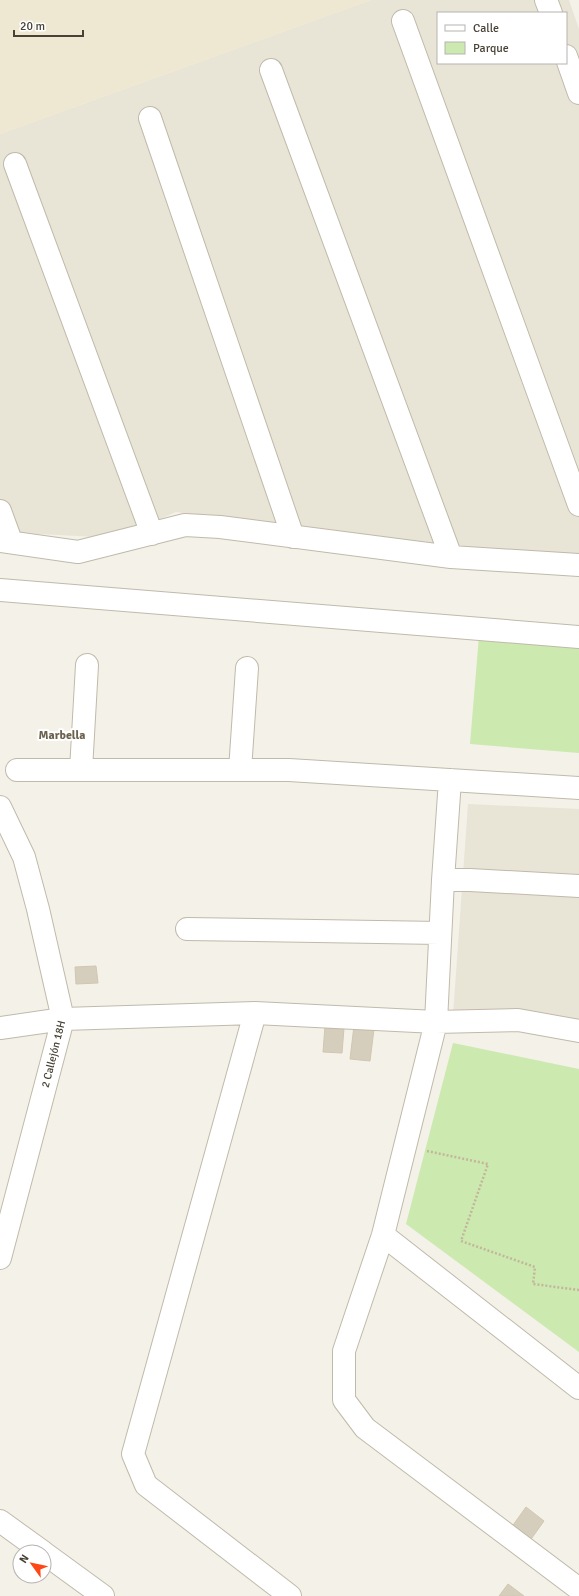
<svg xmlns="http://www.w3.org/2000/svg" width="579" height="1596" viewBox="0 0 579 1596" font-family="Signika,sans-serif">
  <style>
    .residential { fill: #e8e4d6; fill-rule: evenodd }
    .education { fill: #eee8d2 }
    .green { fill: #cce9b0 }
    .building { fill: #d6cebd; stroke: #d1c6b0 }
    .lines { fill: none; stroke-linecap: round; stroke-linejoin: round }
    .minor-casing { stroke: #c0baaa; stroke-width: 24 }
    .path { stroke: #c2b79b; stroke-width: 2.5; stroke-dasharray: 2 2; stroke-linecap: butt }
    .minor { stroke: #fff; stroke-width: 22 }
    .labels { text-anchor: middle; stroke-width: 4; stroke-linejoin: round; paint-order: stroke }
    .street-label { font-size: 11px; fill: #484236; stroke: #fff }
    .neighbourhood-label { font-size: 12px; font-weight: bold; fill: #6b614d; stroke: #fff }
  </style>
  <rect width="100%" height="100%" fill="#f4f1e8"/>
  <path class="residential" d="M371 0H569L579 29V564L176 512 116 538 0 532V134ZM438 13H566V63H438Z
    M468 804 579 809V1021L453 1015Z"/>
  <path class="education" d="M0 0H371L0 134Z"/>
  <path class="green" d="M479 636 579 645V753L470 744Z
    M453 1043 579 1069V1352L406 1224Z"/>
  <path class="building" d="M96 966 98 983 76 984 75 967Z
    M325 1026 344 1028 342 1053 323 1052Z
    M354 1026 374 1029 370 1061 350 1059Z
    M526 1507 544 1521 529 1542 511 1528Z
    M508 1584 524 1596H499Z"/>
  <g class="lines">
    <defs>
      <path id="minor" d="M546 0 551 13
        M403 21 579 505
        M566 56 579 93
        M271 70 451 557
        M150 118 293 537
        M15 164 152 534
        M0 511 11 541
        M0 541 78 552 185 525 220 527 451 557 579 565
        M0 590 579 637
        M17 770H289L579 788
        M81 770 87 665
        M240 770 247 668
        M450 780 443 880 436 1022 383 1235 344 1351V1400L365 1428 579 1589
        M0 807 24 857 38 909 63 1019 0 1258
        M443 880H470L579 886
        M187 929 440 933
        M255 1013 133 1454 146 1485 290 1596
        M0 1028 63 1019 255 1013 436 1022 518 1020 579 1031
        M383 1235 579 1388
        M0 1521 43 1552
        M44 1553 103 1596"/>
    </defs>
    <use href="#minor" class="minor-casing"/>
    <path class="path" d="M427 1151 488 1164 461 1241 535 1267 533 1284 579 1290"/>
    <use href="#minor" class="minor"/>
  </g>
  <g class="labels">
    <g class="street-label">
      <text transform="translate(53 1054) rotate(-76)" y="4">2 Callejón 18H</text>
    </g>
    <g class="neighbourhood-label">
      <text x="62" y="739">Marbella</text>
    </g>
  </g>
  <rect x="437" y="12" width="130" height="52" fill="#ffffff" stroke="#b6b3af"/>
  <rect x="445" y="25" width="20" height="6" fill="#ffffff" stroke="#b6b3af"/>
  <text x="473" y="32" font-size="12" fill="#484236">Calle</text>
  <rect x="445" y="42" width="20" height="12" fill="#cce9b0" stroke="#b6b3af"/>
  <text x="473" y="52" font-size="12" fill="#484236">Parque</text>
  <g transform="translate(32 1564) rotate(303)"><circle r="19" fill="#ffffff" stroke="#b6b3af"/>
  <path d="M0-3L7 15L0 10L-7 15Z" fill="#fe4715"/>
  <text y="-6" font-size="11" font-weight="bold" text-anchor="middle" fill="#484236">N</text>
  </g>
  <path d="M14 30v6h69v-6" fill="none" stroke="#484236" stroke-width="2"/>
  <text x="20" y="30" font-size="12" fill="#484236" stroke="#ffffff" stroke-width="3" paint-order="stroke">20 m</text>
</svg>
